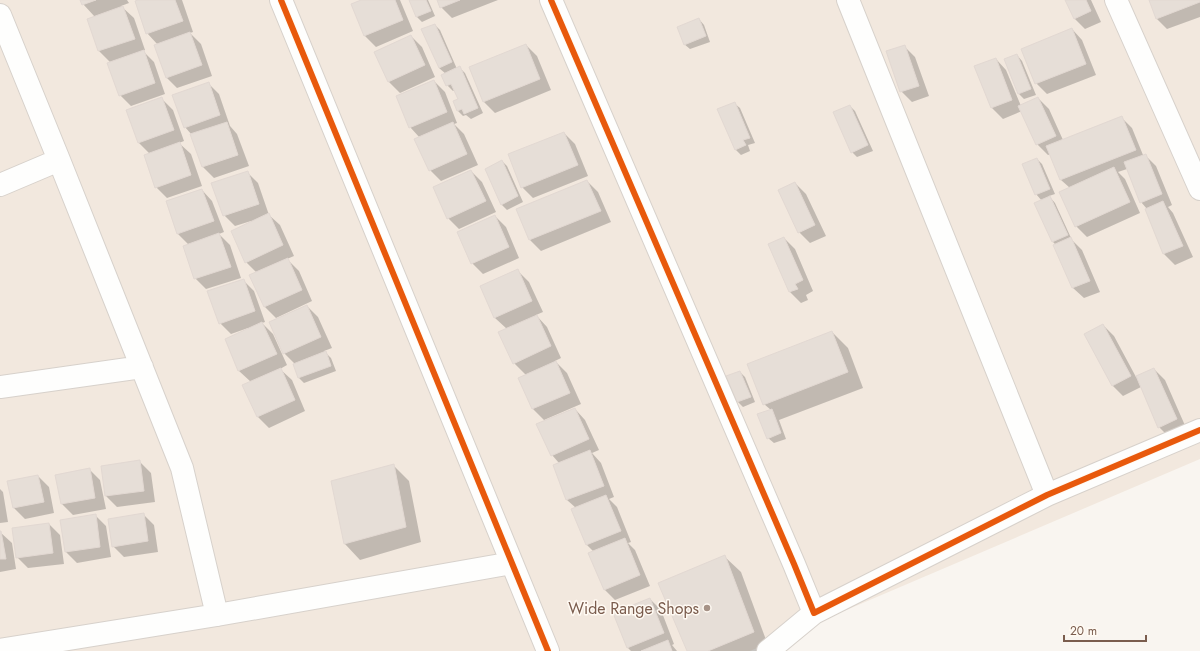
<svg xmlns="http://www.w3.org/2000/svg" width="1200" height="651" viewBox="0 0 1200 651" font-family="Jost,sans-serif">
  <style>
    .residential { fill: #f2e8de }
    .shadow { fill: #0003 }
    .building { fill: #e6ded7; stroke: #e2d8d2 }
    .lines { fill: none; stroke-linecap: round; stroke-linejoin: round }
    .minor-casing { stroke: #d7d1cb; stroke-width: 24 }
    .minor { stroke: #fefefd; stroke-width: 22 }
    .cycleway-casing { stroke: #fffaf3; stroke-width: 8 }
    .cycleway { stroke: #e8590c; stroke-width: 6 }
    .poi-dot { fill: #a69286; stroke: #fffaf3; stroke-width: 1.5 }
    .labels { text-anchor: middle; stroke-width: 3; stroke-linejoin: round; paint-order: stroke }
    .poi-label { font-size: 16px; fill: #7a5c4d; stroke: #fffaf3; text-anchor: end }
  </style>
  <rect width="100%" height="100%" fill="#f9f5f0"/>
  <path class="residential" d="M0 0H1200V459L750 651H0Z"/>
  <path class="shadow" d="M81 0H127L129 3 121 6 134 18 145 50 143 51 154 62 165 94 131 106 120 95 111 63 99 51 88 19 95 17 83 4Z
    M139 0H182L193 32 190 33 201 44 212 76 177 88 166 77 158 45 147 33Z
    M363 0H400L413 31 376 47 365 36 352 4Z
    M410 0H428L435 16 422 22 417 17Z
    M438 0H498L452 18 441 7Z
    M1066 0H1091L1101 22 1085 29 1074 18Z
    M1150 0H1200V17L1167 29 1156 18Z
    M699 19 704 25 710 42 690 49 684 44Z
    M435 25 440 30 457 69 460 68 465 73 483 113 471 119 466 115 463 116 458 111 459 100 455 90 453 91 447 85 446 74 439 68Z
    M1072 29 1082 40 1096 75 1047 94 1036 83Z
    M411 36 422 47 435 77 400 93 389 82 375 52Z
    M526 45 537 56 551 90 495 113 484 102 470 68Z
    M904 46 915 57 929 96 912 102 901 91Z
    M1017 55 1022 61 1036 95 1024 99 1019 94 1005 60Z
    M996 59 1006 70 1021 106 1038 98 1049 109 1063 140 1121 117 1132 128 1143 155H1145L1156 166 1172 205 1168 207 1173 213 1193 257 1175 265 1164 254 1146 209H1147L1141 202 1127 169 1118 172 1125 179 1140 213 1087 237 1076 226 1070 188 1061 180 1051 154 1048 155 1037 144 1022 111 1003 119 992 108 976 67Z
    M434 81 445 92 457 123 454 124 464 134 478 165 441 181 430 170 420 138 410 127Z
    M209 84 219 94 230 126 237 134 249 166 214 178 203 167 191 134 185 127Z
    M162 99 173 110 184 141 179 143 191 154 202 186 167 198 156 187 150 154 138 142Z
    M734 103 740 108 755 143 748 145 750 151 741 155 735 149Z
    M850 106 855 111 873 151 857 157 852 152Z
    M564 133 575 144 588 176 533 198 522 187Z
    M1037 159 1042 164 1055 194 1049 196 1055 203 1072 240 1082 250 1100 292 1084 298 1073 288 1056 245 1053 242 1036 204 1042 201 1036 194Z
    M502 161 507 166 523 202 507 210 501 204Z
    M471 171 482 182 496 212 459 229 448 218Z
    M247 172 258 183 269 215 280 225 294 256 287 259 299 271 312 301 276 318 265 307 257 273 246 262 251 221 235 226 224 215Z
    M587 181 598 192 611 222 541 251 530 240Z
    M795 183 806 194 826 236 810 243 799 232Z
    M202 190 212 201 224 232 219 234 230 245 241 278 206 289 195 278 189 245 178 234 167 202Z
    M495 216 506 227 519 258 483 274 472 263Z
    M784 238 795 249 813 291 806 295 808 300 801 303 790 292Z
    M518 271 529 282 543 312 536 315 547 327 561 358 555 361 567 373 581 404 544 420 533 409 519 378 526 375 514 363 507 329 495 318Z
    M243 280 254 291 265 322 262 323 273 334 287 365 280 369 292 380 305 411 269 428 258 417 251 382 239 371 226 340 248 330V328L231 334 220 323Z
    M307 306 318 317 332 348 324 351 331 358 336 371 304 383 299 378 295 364 284 353Z
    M1103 325 1114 336 1136 377 1154 369 1165 380 1187 430 1170 438 1159 427 1141 387 1123 396 1112 385Z
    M832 332 848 348 863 388 779 420 786 439 774 443 768 438 771 410 764 404Z
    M740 372 745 377 755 402 743 407 738 402Z
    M575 409 585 420 599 450 592 453 601 463 614 497 609 499 617 507 631 542 628 543 635 550 650 586 615 600 604 589 594 552 587 545 573 510 576 508 567 500 554 465 559 463 552 455Z
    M140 462 151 473 155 502 117 507 106 496Z
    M393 465 409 481 421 542 360 560 345 544 332 482Z
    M89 469 100 480 106 509 73 515 62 504Z
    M38 476 49 487 54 513 25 519 14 508 9 481Z
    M0 489 3 492 8 522 0 523Z
    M143 514 154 525 158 552 124 557 113 546Z
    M95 515 106 526 111 557 77 563 66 552Z
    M49 524 60 535 64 564 28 568 17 557Z
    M0 532 12 543 16 569 0 572Z
    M725 557 741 572 769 648 762 651H688Z
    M650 599 661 610 674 644 672 645 677 651H631L628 648 614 613Z"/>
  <path class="building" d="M80 0H96L82 5Z
    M138 0H175L183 21 146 34 135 1Z
    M361 0H395L403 20 364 36 351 4Z
    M409 0H426L431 11 416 17Z
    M437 0H460L440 8Z
    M1065 0H1086L1091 11 1074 19Z
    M1149 0H1200V2L1156 19Z
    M123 6 135 39 98 51 87 19Z
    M699 18 706 36 684 45 677 27Z
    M435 24 452 62 439 68 421 29Z
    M1072 28 1086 64 1035 84 1021 49Z
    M190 32 202 65 166 78 154 45Z
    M411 35 425 65 388 82 374 52Z
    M526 44 540 79 483 102 469 67Z
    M905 45 919 86 900 92 886 51Z
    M144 50 155 83 119 96 107 63Z
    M1017 54 1031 89 1018 94 1004 59Z
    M996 58 1012 100 991 108 974 66Z
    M460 66 478 108 464 114 462 109 457 111 453 101 458 99 451 84 446 86 441 75Z
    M434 80 447 112 409 128 396 96Z
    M209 82 220 115 184 128 172 95Z
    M162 97 174 130 138 143 126 110Z
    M1038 97 1056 136 1036 145 1018 106Z
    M735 102 750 138 743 140 746 145 735 150 717 109Z
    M850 105 868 145 851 153 833 112Z
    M1122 116 1136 150 1060 180 1046 146Z
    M227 122 238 155 202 167 190 134Z
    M453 122 467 154 429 171 414 139Z
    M564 132 578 165 521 188 508 154Z
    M180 142 191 175 155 188 144 155Z
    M1146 154 1162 194 1140 203 1124 162Z
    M1037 158 1050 189 1035 195 1022 164Z
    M502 160 518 196 501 205 485 169Z
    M1114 167 1130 202 1075 227 1059 192Z
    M471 170 486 201 447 219 433 187Z
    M248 171 259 204 223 216 211 183Z
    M587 180 601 211 529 240 516 209Z
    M795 182 815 225 798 233 778 190Z
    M202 189 214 221 177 234 166 201Z
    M1050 196 1068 235 1052 242 1034 203Z
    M1163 201 1183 246 1163 254 1145 209Z
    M269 213 283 245 245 263 231 231Z
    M495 215 509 247 471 264 457 232Z
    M219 233 231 267 194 279 183 246Z
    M784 237 803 280 795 284 798 289 789 292 768 244Z
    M1071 237 1090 281 1072 288 1053 245Z
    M288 258 302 290 264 307 249 275Z
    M518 269 532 301 494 318 480 286Z
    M244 279 255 311 219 324 207 291Z
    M307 305 321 337 283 354 269 322Z
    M537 315 551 346 513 364 498 332Z
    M262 322 277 354 238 371 225 339Z
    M1103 324 1131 376 1112 386 1084 334Z
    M832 331 848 372 763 405 747 364Z
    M326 351 331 366 298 378 293 364Z
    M556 361 570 393 532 409 518 378Z
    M281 368 295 400 257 417 242 385Z
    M1154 368 1177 419 1158 428 1136 376Z
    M740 371 751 397 737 402 726 376Z
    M575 408 589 439 551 456 536 424Z
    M772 409 781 433 767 439 757 414Z
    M590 450 604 486 566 500 553 465Z
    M140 460 144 491 105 496 101 466Z
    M394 464 406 527 344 544 331 481Z
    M90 468 95 498 61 504 55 475Z
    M38 475 44 502 13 508 7 481Z
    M606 495 621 531 586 545 571 509Z
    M144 513 148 541 112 547 108 519Z
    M96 514 100 547 65 552 60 520Z
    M49 523 53 553 16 558 12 528Z
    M0 531H1L6 559H0Z
    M625 538 640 575 604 590 588 553Z
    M725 555 754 632 708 651H687L658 583Z
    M650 598 664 633 627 648 613 613Z
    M668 640 672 651H641Z"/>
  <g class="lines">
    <defs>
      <path id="minor" d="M281 0 548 651
        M551 0 794 564 814 613 1047 495 1200 430
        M848 0 1047 495
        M1116 0 1200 189
        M0 15 59 160 182 468 217 615
        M0 185 59 160
        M0 387 142 367
        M0 650 217 615 512 563
        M768 651 814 613"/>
    </defs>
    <use href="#minor" class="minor-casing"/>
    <use href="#minor" class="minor"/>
    <defs>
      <path id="cycleway" d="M281 0 548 651
        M551 0 794 564 814 613 1047 495 1200 430"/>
    </defs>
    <use href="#cycleway" class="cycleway-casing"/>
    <use href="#cycleway" class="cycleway"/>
  </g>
  <circle class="poi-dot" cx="707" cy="608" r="4"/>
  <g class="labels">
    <g class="poi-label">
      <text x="699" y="614">Wide Range Shops</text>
    </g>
  </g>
  <path d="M1064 635v6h82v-6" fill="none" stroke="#7a5c4d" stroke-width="2"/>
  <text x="1070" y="635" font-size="12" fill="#7a5c4d" stroke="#fffaf3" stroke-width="3" paint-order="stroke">20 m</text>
</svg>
